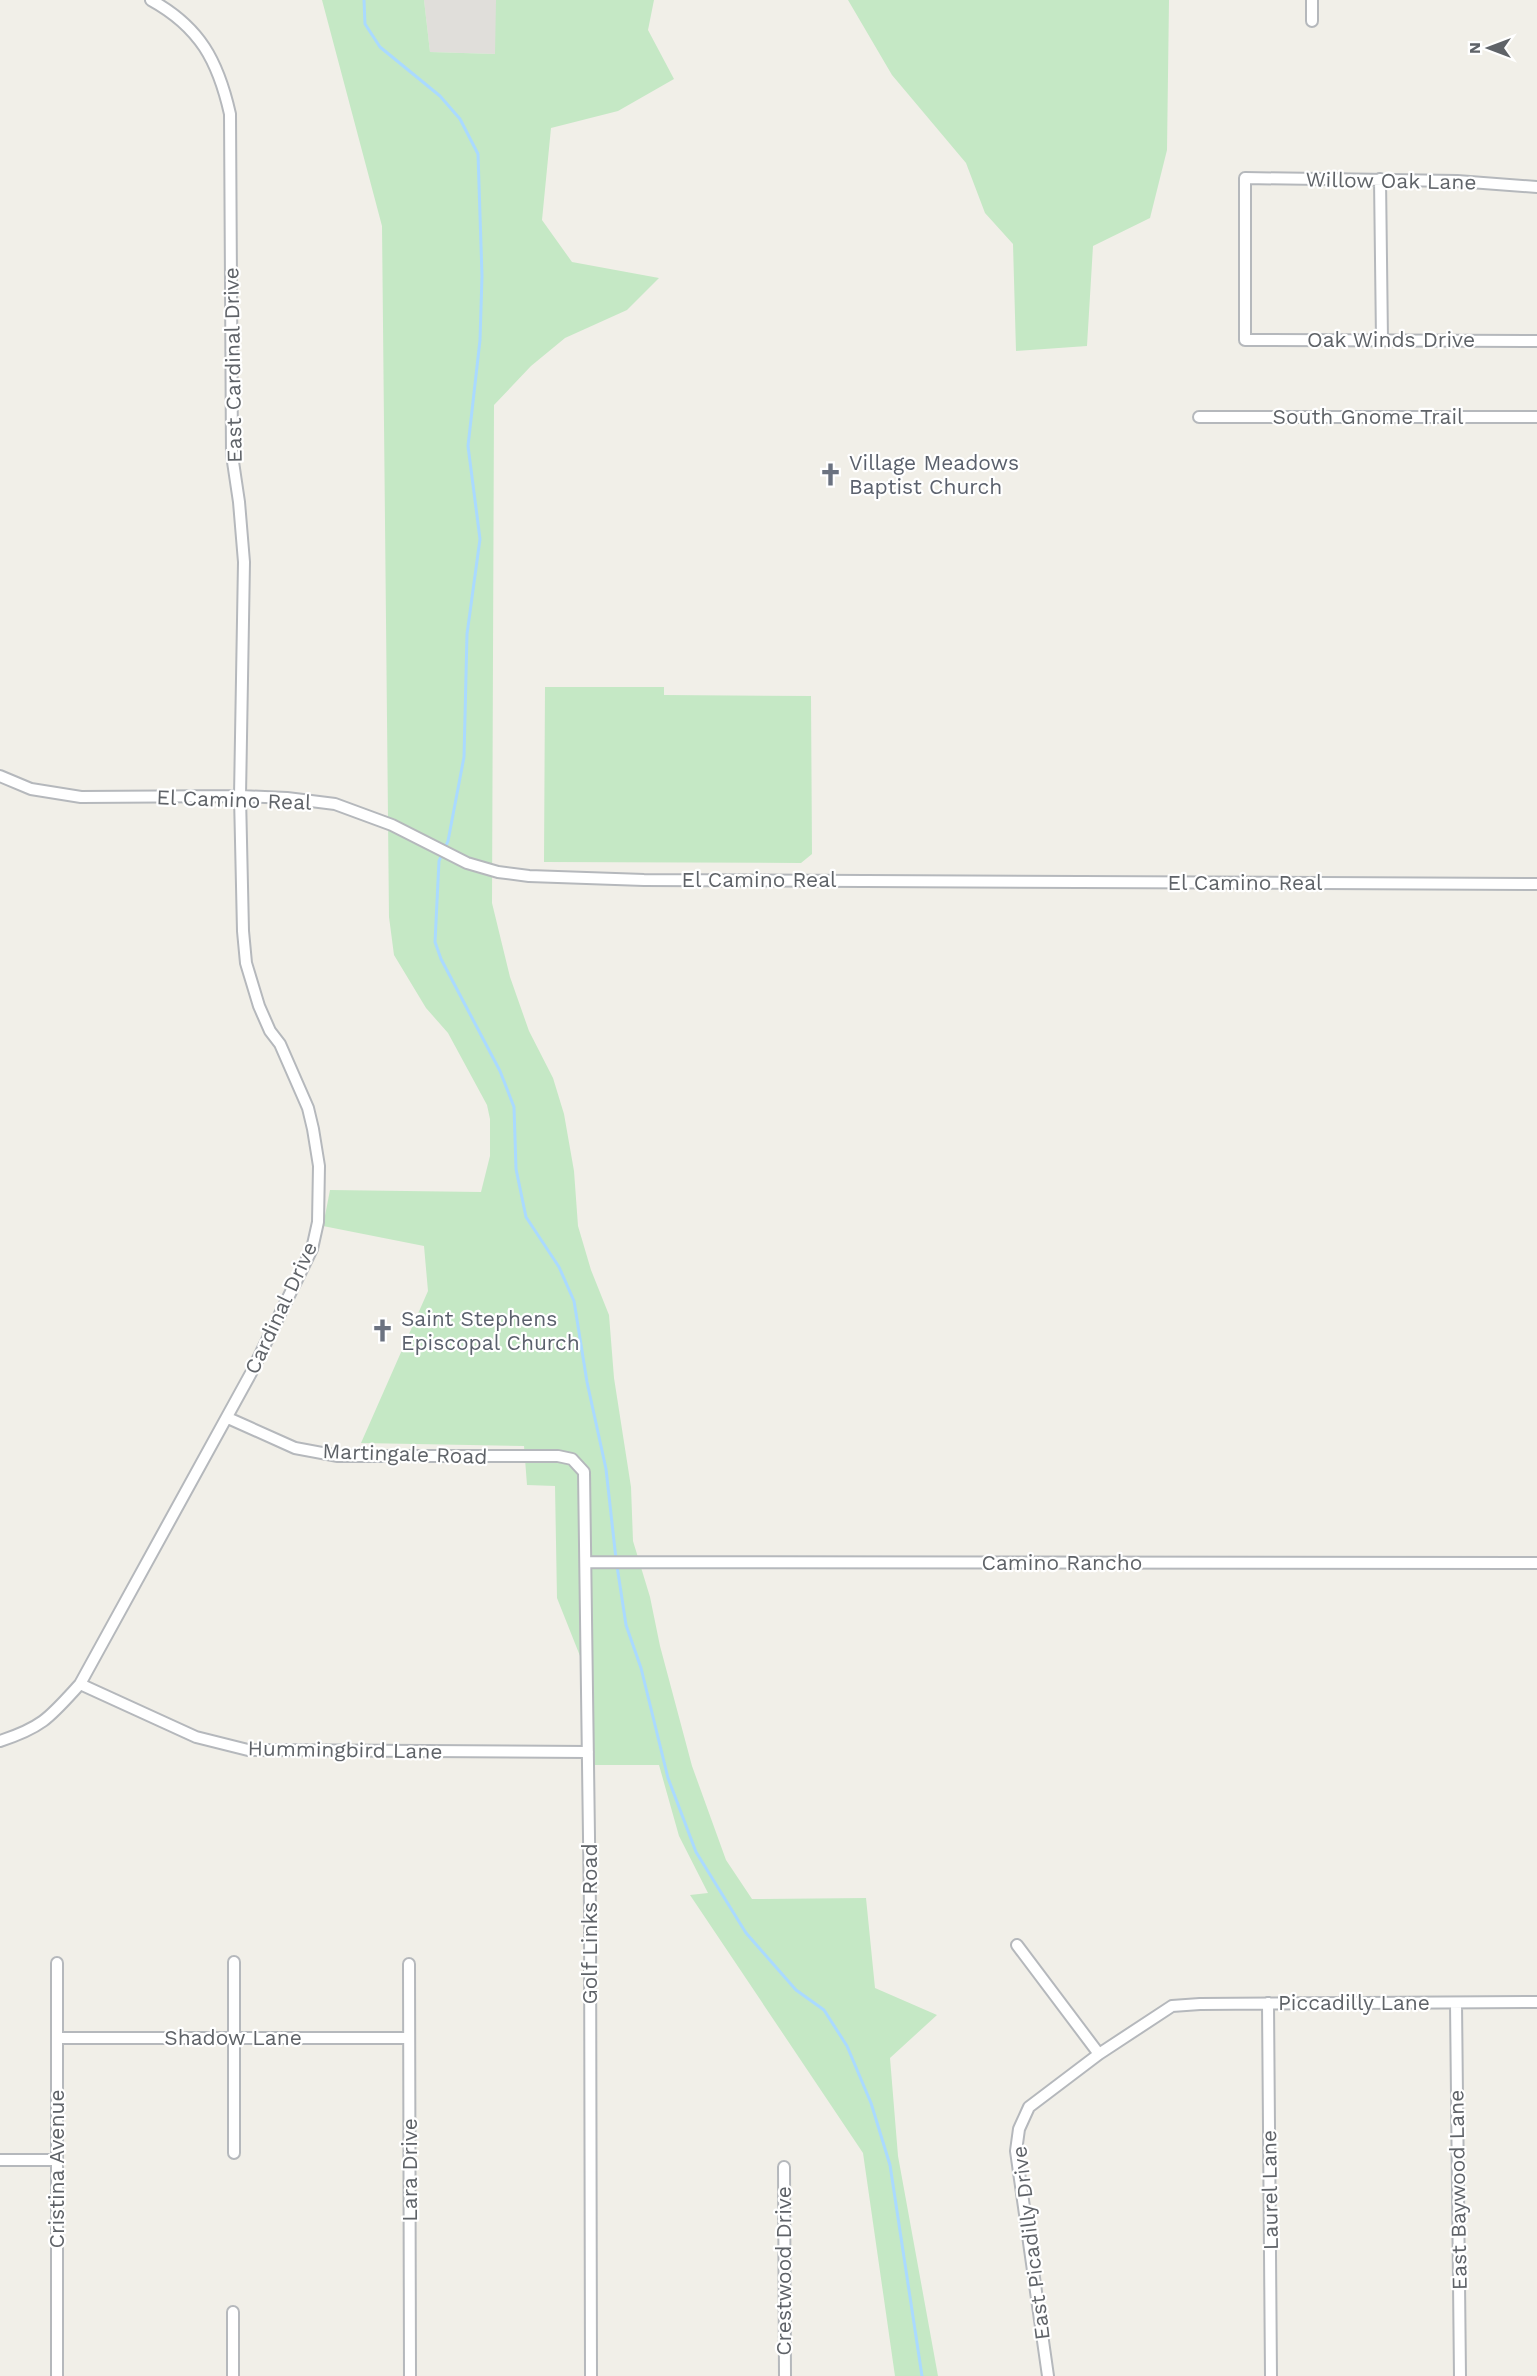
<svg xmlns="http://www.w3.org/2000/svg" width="1537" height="2376" viewBox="0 0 1537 2376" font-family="'Work Sans',sans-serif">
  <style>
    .industrial { fill: #e0deda }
    .green { fill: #c5e8c5 }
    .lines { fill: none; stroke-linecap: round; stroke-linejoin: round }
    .stream { stroke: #aadaff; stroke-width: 3 }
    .minor-casing { stroke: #b5b8bc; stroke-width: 14 }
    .minor { stroke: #fff; stroke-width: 10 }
    .labels { text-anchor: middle; stroke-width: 4.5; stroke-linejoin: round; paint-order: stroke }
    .street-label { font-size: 21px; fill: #5f6368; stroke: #fff }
    .worship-label { font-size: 21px; fill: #5b616d; stroke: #fff; text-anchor: start }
  </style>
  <rect width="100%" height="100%" fill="#f1efe8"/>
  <path class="industrial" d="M424 0H496V54L430 52Z"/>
  <path class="green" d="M322 0H424L430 52 495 54 496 0H654L648 30 674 79 618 111 551 128 542 220 572 262 659 278 627 310 565 338 531 366 494 405 492 903 510 977 529 1031 553 1078 564 1114 574 1171 578 1226 591 1270 609 1315 614 1378 631 1487 633 1541 650 1597 660 1646 692 1766 726 1860 752 1899 866 1898 875 1988 937 2015 890 2058 898 2156 938 2376H895L863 2153 690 1895 708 1893 679 1836 659 1765H595L582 1661 557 1598 555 1486 527 1485 524 1446 361 1443 428 1291 424 1246 323 1226 330 1190 481 1192 490 1156V1119L487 1105 448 1033 426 1008 394 955 389 917 382 226Z
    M848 0H1169L1167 150 1150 218 1093 246 1087 346 1016 351 1013 244 985 213 966 163 892 75Z
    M545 687H664V695L811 696 812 854 801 863 544 862Z"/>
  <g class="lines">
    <path class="stream" d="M364 0 365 24 380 47 440 96 460 119 478 154 482 276 480 340 468 446 480 539 467 634 464 757 448 841 439 861 435 942 441 959 500 1071 514 1107 516 1169 526 1217 559 1267 574 1301 587 1382 606 1469 616 1559
      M617 1566 626 1625 641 1668 668 1778 696 1852 746 1933 796 1990 824 2010 847 2046 871 2103 890 2165 922 2376"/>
    <defs>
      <path id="minor" d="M1312 0V21
        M1380 179 1382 340
        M1537 187 1457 181 1245 178V340L1537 341
        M1199 417H1537
        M0 776 31 789 81 797 240 796 287 798 335 804 392 825 467 863 498 872 529 876 644 880 1537 884
        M228 1418 295 1448 338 1456H558L572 1459 584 1472 590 1910 591 2376
        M587 1562 1537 1563
        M80 1684 196 1737 248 1750 588 1752
        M0 1741C43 1727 50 1717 80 1684L251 1373 312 1249 318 1222 319 1166 313 1129 308 1108 280 1044 270 1031 259 1006 246 963 243 931 240 796 244 562 239 502 232 455 230 114C218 61 200 27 151 0
        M1017 1945 1099 2054
        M234 1962V2153
        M57 1963V2376
        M409 1964 410 2376
        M1268 2003 1271 2376
        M1456 2003 1460 2376
        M57 2038H409
        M0 2160H57
        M784 2167 785 2376
        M233 2312V2376
        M1048 2376 1016 2151 1019 2129 1029 2107 1099 2054 1172 2006 1200 2004 1537 2002"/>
    </defs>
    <use href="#minor" class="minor-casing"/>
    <use href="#minor" class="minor"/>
  </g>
  <defs>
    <symbol id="church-bare" viewBox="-9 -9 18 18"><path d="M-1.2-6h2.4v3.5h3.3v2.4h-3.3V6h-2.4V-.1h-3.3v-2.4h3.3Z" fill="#6b7280" stroke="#fff" stroke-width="2.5" paint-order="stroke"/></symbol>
  </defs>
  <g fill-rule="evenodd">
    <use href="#church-bare" x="814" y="458" width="33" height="33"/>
    <use href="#church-bare" x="366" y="1314" width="33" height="33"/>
  </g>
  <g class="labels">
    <g class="street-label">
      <text transform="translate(1391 181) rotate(1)" y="7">Willow Oak Lane</text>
      <text x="1391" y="347">Oak Winds Drive</text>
      <text transform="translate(233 365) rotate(-91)" y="7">East Cardinal Drive</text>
      <text x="1368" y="424">South Gnome Trail</text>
      <text transform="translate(234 800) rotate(2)" y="7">El Camino Real</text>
      <text x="759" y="887">El Camino Real</text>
      <text x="1245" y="890">El Camino Real</text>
      <text transform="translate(281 1308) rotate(-65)" y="7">Cardinal Drive</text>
      <text transform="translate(405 1454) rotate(2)" y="7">Martingale Road</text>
      <text x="1062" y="1570">Camino Rancho</text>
      <text transform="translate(345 1750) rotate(1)" y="7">Hummingbird Lane</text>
      <text transform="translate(590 1924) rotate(-90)" y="7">Golf Links Road</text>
      <text x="1354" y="2010">Piccadilly Lane</text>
      <text x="233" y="2045">Shadow Lane</text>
      <text transform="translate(57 2169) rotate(-90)" y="7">Cristina Avenue</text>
      <text transform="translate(410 2170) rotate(-90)" y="7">Lara Drive</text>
      <text transform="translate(1270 2190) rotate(-91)" y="7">Laurel Lane</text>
      <text transform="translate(1458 2190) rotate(-91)" y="7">East Baywood Lane</text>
      <text transform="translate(1031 2243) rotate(-97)" y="7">East Picadilly Drive</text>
      <text transform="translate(784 2271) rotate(-90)" y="7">Crestwood Drive</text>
    </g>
    <g class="worship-label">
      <text x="849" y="470">Village Meadows<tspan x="849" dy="24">Baptist Church</tspan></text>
      <text x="401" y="1326">Saint Stephens<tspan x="401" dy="24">Episcopal Church</tspan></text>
    </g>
  </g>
  <g transform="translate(1489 48) rotate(270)" stroke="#ffffff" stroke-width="4.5" paint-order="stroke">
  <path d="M0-4.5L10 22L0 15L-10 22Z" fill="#5f6368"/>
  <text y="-9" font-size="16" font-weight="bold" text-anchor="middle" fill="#5f6368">N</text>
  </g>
</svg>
